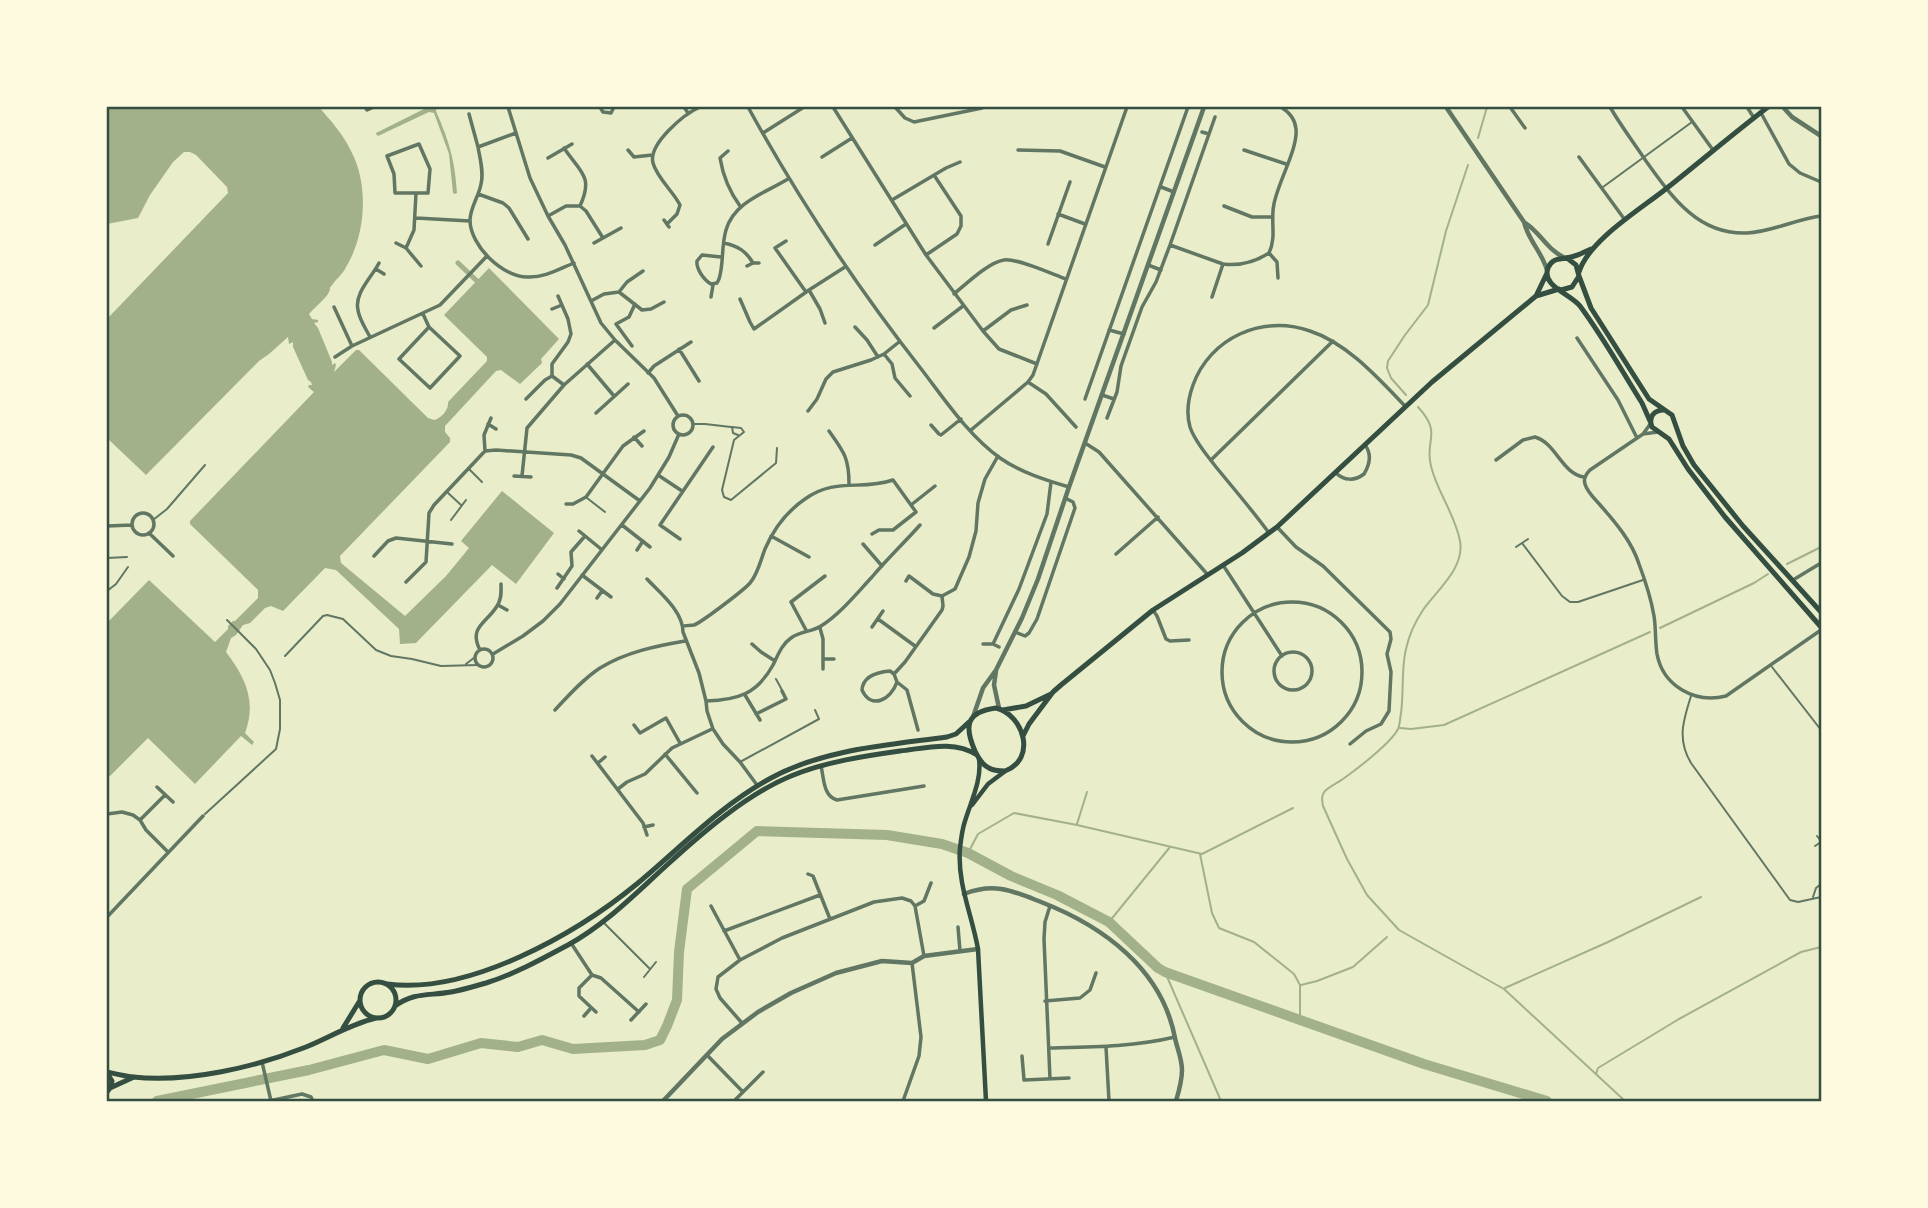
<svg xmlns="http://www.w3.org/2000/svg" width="1928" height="1208" viewBox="0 0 1928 1208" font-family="'Source Serif 4',serif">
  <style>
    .water { fill: #a3b18a }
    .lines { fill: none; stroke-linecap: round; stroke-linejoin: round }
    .stream { stroke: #a3b18a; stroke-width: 2 }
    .canal { stroke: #a3b18a; stroke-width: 5 }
    .river { stroke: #a3b18a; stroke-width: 10 }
    .service { stroke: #617663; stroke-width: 2 }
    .minor { stroke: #617663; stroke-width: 3.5 }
    .tertiary { stroke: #617663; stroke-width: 4.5 }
    .secondary { stroke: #344e41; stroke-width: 4.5 }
    .primary { stroke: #344e41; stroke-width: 5 }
    .neatline { fill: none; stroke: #344e41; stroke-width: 2.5 }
  </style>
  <rect width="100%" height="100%" fill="#e9edc9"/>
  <path class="water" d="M107 107H319C331 121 343 134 351 151 369 184 366 235 346 267 343 274 337 278 333 284 326 292 333 285 328 294 323 301 315 307 309 314L312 319 318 320V322L314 323 318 328 332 362V365L335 363 336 365 334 372 356 350H359L428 418 434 420C441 418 449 410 448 402L487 361V357L444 315 489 268 559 339 541 359 542 363 520 384 501 370 496 371 445 426V432L450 438V442L340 556 341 563 405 616 446 576 469 548 461 541 502 491 554 533 516 584 492 565 416 643 400 644 399 629 336 570 325 568 283 611 271 606 265 608 250 623 243 625 236 635 231 638 226 652C245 677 257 701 245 733L254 742 252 745 241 736 195 784 148 738 110 776 107 775V623L149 580 215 642 228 629V626L233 621H235L258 598V590L190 524V521L314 392 308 387 309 385H312L311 382 308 380 293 347V342L289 344 288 337 269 354 259 361 146 475 107 438V319L228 193 227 187 196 155 190 152H184L173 162 150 195 138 218 107 224Z
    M428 107H437L436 111C449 141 455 160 457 193L455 194 453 193 449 154 434 113 429 112 378 136 376 134V133Z"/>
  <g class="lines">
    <path class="stream" d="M1478 138 1487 107
      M1406 395 1391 378 1387 368 1388 361 1405 335 1428 305 1446 231 1468 165
      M1418 407C1443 434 1424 440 1431 466 1437 492 1455 514 1460 541 1465 568 1437 590 1423 610 1415 622 1409 635 1406 649 1401 669 1404 692 1401 713 1400 718 1400 725 1398 729 1391 743 1357 769 1343 779 1337 783 1330 786 1325 791 1321 795 1322 800 1323 806L1347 859 1367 895 1399 930 1504 989 1625 1101
      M1787 564 1821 547
      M1660 628 1754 583 1768 574
      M1400 728 1411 729 1444 725 1650 632
      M1077 824 1087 792
      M968 853 978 834 1014 813 1077 825 1202 854 1293 808
      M1200 854 1212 913 1219 928 1254 942 1294 974 1300 985V1020
      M1109 922 1170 847
      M1165 972 1221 1101
      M1301 985 1317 981 1353 967 1387 937
      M1505 988 1608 942 1701 897
      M1596 1074 1598 1068 1679 1019 1801 952 1821 947"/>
    <path class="canal" d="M458 263 477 281"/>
    <path class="river" d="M157 1101 309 1070 384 1050 428 1059 481 1043 518 1047 542 1040 573 1049 645 1045 660 1040 667 1026 677 1000 679 952 687 889 757 831 887 835 942 844 968 853 1011 876 1057 895 1109 922 1158 968 1165 972 1424 1064 1547 1101"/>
    <path class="service" d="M1603 187 1692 122
      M693 424H705L731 427
      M738 435 733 433 732 427 741 428 744 432 734 440 722 490 724 497 731 500 776 463 777 448
      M469 469 482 482
      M447 492 461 505
      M587 498 605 512
      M153 520 167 509 205 465
      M451 520 466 500
      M1522 543 1562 596 1570 602H1578L1643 580
      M1516 547 1528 539
      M107 558 127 557
      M107 591 116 584 128 567
      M285 656 323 616 327 615 343 619 376 650 391 656 412 659 441 666 478 665
      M466 664 475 657
      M1772 667 1821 730
      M776 679 782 690
      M1691 696C1683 721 1677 740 1691 763L1790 900 1798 902 1821 897
      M740 762 819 719 815 710
      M205 814 276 749 280 729V700L275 683 270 670 256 649 227 620
      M1817 836 1821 841
      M1815 846 1821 842
      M1813 897 1816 888 1821 884
      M604 923 650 969
      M644 977 656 962"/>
    <path class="minor" d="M365 107 367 110 374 107
      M508 107 530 178 548 216 565 245 601 323 615 340 654 378 678 416
      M600 107 603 112 611 113 614 107
      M684 107 688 113
      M748 107C799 200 857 287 922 370 945 400 969 436 1000 458 1020 472 1045 480 1069 487
      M833 107 926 255 983 331 999 349 1037 364
      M895 107 905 118 914 122 982 108
      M1510 107 1525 128
      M1610 107C1621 126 1634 143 1646 161 1672 197 1698 235 1747 233 1772 232 1796 219 1821 216
      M1682 107 1713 150
      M1747 107 1754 118
      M1761 113 1789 164 1800 173 1821 182
      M469 114 478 147
      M1202 132 1209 134
      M516 133 478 147C480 159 484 172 481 184 479 196 470 208 470 220 470 246 503 277 527 277 544 278 559 269 574 263
      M763 133 804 107
      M419 144 430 169 428 193H395L394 174 387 156Z
      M564 148C580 172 594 176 580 206
      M628 150 634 157 652 155
      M1018 150 1060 151 1105 167
      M1244 150 1286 164
      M728 151 720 158C723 176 729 191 740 206
      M822 157 852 138
      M1579 157 1625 220
      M548 158 572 144
      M1161 187 1174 192
      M478 194 503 203 509 208 528 239
      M892 200 946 168 960 162
      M1224 206 1252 217H1273
      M1058 214 1085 224
      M548 216 566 206H580L586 211 603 238
      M416 218 470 221
      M664 220 669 227
      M667 224 677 214 680 205C673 191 657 178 653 163 648 144 684 114 700 107
      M786 241 775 248 806 292
      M396 243 406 248 421 266
      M594 243 621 228
      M724 243C738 246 746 251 753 263
      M1048 244 1070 182
      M875 245 906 224
      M1170 245 1223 264C1239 266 1255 262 1269 253 1277 236 1270 221 1274 204 1278 182 1298 149 1296 129 1295 118 1289 112 1281 107
      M406 248 414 230 416 193
      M1269 253 1277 262 1278 278
      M926 255 957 234 961 226V216L934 175
      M721 257 702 255 697 261C696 269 704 280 711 284L717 283 719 279C724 263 721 247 726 230 734 202 765 193 788 179
      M1148 265 1161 270
      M747 266 753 263H759
      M376 269 384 274
      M809 290 820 309 825 323
      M619 292 627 282 643 271
      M954 294C966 284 989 262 1004 260 1017 258 1052 274 1066 279
      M558 296 568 319 571 334 568 342 552 364V376L564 385
      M711 297 713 285
      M1212 297 1223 264
      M740 299 750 322 754 329 809 290 845 267
      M591 301 604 294 619 292 642 310 651 309 664 302
      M334 307 352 346
      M552 309 562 305
      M423 314 429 327 460 356 430 388 399 359 429 327
      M855 327 867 340 878 357
      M934 328 963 306
      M1109 330 1124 334
      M983 331 1011 310 1027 305
      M370 337C366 329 359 319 358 310 354 293 372 277 379 263
      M1577 338 1618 400 1637 438
      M632 346 616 324 629 317 635 304
      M679 349 699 381
      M884 354 892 364 895 378 910 396
      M335 357 352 346 440 305 487 256
      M587 364 614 396
      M648 373 654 366 691 342
      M1028 382 1046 394 1076 427
      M1102 395 1114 399
      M526 399 545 380 552 376
      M1085 399 1188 107
      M808 411 817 399 826 379 833 372 871 360 884 354 899 342
      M596 413 628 384
      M673 425a10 10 0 1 1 20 0a10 10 0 1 1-20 0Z
      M1107 418 1117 392 1121 366 1142 307 1156 282 1170 245 1215 117
      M1651 423 1643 434 1590 470C1586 474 1583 478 1585 484 1587 492 1595 499 1601 506 1616 523 1632 542 1639 564 1645 580 1651 598 1654 616 1656 628 1655 641 1657 654 1663 686 1695 704 1726 696L1821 630
      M488 424 496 429
      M931 425 939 434 941 435 961 419
      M971 430 1028 382 1033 375 1127 107
      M829 431C844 452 849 458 849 484
      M1643 434 1658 432
      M634 437 642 446
      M1085 443 1099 452 1208 575
      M485 451 484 435 491 418
      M1211 460 1333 341
      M1496 460 1523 440 1535 437C1556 443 1562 474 1584 477
      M1336 473C1344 481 1355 481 1364 474 1370 464 1372 454 1365 445
      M658 475 682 491
      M514 476 531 477
      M522 476 527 428 564 385 615 340
      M566 504H573L586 497 623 446 644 431
      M911 505 935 486
      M132 524a11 11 0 1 1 22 0a11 11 0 1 1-22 0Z
      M622 525 650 547
      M107 526 132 525
      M1277 527 1296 547 1323 566 1390 632 1391 639 1387 654 1391 672 1389 711 1381 724 1366 731 1350 744
      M579 531 601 549
      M149 533 173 556
      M1269 533C1253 511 1234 489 1216 467 1207 455 1195 442 1190 427 1186 413 1188 399 1193 385 1210 338 1262 314 1310 331 1347 343 1378 378 1405 406
      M771 536 809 557
      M680 539 660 525 713 447
      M863 544 882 566
      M637 550 643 541
      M1116 554 1158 517
      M374 556 388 541 396 538 452 544
      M1223 565 1282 656
      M558 574 564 579
      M582 575 611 597
      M647 579C660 593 683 611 683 632L699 673 706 701 707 711 713 729 723 744 740 762 757 785
      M1793 580 1821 563
      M906 581 909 576 933 594 942 596 955 589 969 557 976 531 978 503 985 479 998 456
      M406 582 426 562 429 513 434 505 485 451 496 450 571 455 581 458 640 501
      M557 588 572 566 571 552 585 536
      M597 598 602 591
      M1222 672a70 70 0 1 1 140 0a70 70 0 1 1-140 0Z
      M498 605 507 610
      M1153 610 1157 616 1166 639 1170 641 1189 640
      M878 619 915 646
      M683 626C684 626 692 625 694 625 702 622 744 590 750 583 758 574 761 559 765 549 774 528 786 512 805 499 835 477 861 491 893 480L916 512 893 530H879L872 534
      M872 627 883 611
      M820 628 823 639V669
      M806 630 791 602 825 576
      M1015 632 1025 636 1029 633 1037 619 1075 508 1073 502 1065 498
      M752 644 761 652 775 661
      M983 644H993L999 647
      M993 644 1019 589 1047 514 1051 482
      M475 658a9 9 0 1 1 18 0a9 9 0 1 1-18 0Z
      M480 650C468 627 487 623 497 606 502 599 501 591 501 584
      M1274 671a19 19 0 1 1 38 0a19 19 0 1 1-38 0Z
      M493 654 523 636 543 621 560 604 650 488 669 457 679 434
      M823 659H834
      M894 674 905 662 942 610 943 606 942 596
      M897 682C891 700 871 710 862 690 863 676 878 672 890 671L894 674 897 682 907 690 918 730
      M745 695 760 720
      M706 701C738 700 757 694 773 665 778 655 782 644 791 638 800 631 812 632 821 626 840 614 857 593 872 577 887 559 904 543 920 525
      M555 710C568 696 583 679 600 668 626 652 656 646 685 641
      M756 714 786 699 782 691
      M634 725 640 733 666 718 680 743
      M665 754 697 793
      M592 756 643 823 647 835
      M598 763 605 757
      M821 766C824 778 823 796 837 800L924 786
      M157 787 173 802
      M618 789 627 782 645 774 672 748 712 729
      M107 814 122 812 133 815 140 820 146 830 168 852
      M140 820 165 795
      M644 827 653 825
      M808 874 813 876 830 919
      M711 906 740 960
      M915 906 924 901 931 883
      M1050 906 1045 922 1044 939 1050 1079
      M107 917 203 816
      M958 927 960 951
      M724 931 820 895
      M571 943 592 975 601 978 639 1012
      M592 975 579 988V996L596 1012
      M1045 1001 1080 998 1090 990 1096 973
      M584 1016 591 1008
      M631 1020 646 1004
      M742 1023 720 998 716 989 718 977 740 960 782 938 874 902 902 898 911 901 915 906 924 956
      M1106 1047 1109 1101
      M1049 1048C1091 1047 1133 1047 1175 1037
      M707 1055 743 1092
      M1022 1056 1024 1080 1069 1078
      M262 1062 271 1101
      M269 1101 302 1094 311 1097 313 1101
      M734 1101 763 1072
      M903 1101 919 1056 921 1037 912 963"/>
    <path class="tertiary" d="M1446 107 1524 222C1528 240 1542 252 1547 270
      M1783 107 1792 117 1821 136
      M1525 223C1541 233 1546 249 1565 258
      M996 671 994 685 999 708
      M973 717 983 688 996 670 1022 618 1038 579 1069 487 1204 107
      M964 894C995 882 1013 891 1041 902 1103 926 1162 969 1175 1038 1177 1048 1182 1059 1182 1070 1182 1080 1179 1091 1176 1101
      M663 1101 722 1039 758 1012 791 993 836 973 882 961 912 963 924 956 978 949"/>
    <path class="secondary" d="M979 759C982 780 971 801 965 821 962 830 961 839 960 848 957 883 972 915 978 949L986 1101
      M972 805 988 784 1004 772"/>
    <path class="primary" d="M1591 249C1584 252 1578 256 1571 257 1561 260 1552 257 1548 268 1541 286 1571 294 1580 306 1603 337 1622 371 1642 403L1650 421
      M1579 272C1589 240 1641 209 1667 188 1701 161 1734 133 1768 107
      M1579 276 1591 308 1649 399 1672 415 1683 446 1694 465 1743 526 1821 612
      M1561 290 1572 287 1579 276 1576 265 1567 258
      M1536 296 1559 289
      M1664 410C1654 410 1648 417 1652 427L1669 439 1688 469 1725 517 1821 627
      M996 708C1024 715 1037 759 1005 771 1000 771 994 771 989 768 982 765 978 757 975 751 964 726 966 712 996 708Z
      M1003 710 1026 706 1051 694
      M1023 736 1029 724 1053 692 1061 685 1153 610 1242 553 1277 527 1432 382 1536 296 1547 273
      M360 1000a18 18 0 1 1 36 0a18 18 0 1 1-36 0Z
      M387 984C469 995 576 934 638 883 681 847 721 805 771 778 824 749 889 745 947 737L956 734 969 722
      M395 1006C414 992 429 996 451 992 463 990 475 986 486 983 515 974 542 959 568 945 606 924 635 894 667 865 702 833 747 794 791 776 825 762 864 756 900 751 926 748 954 740 977 755
      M343 1028 359 1002
      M107 1072C116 1074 124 1076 133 1077 188 1083 256 1067 306 1047 330 1037 351 1024 376 1018
      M107 1073 112 1081 110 1088 107 1092
      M110 1088 134 1077"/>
  </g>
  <rect width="1928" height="1208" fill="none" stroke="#fefae0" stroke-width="217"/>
  <rect x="108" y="108" width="1712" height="992" class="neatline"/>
</svg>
